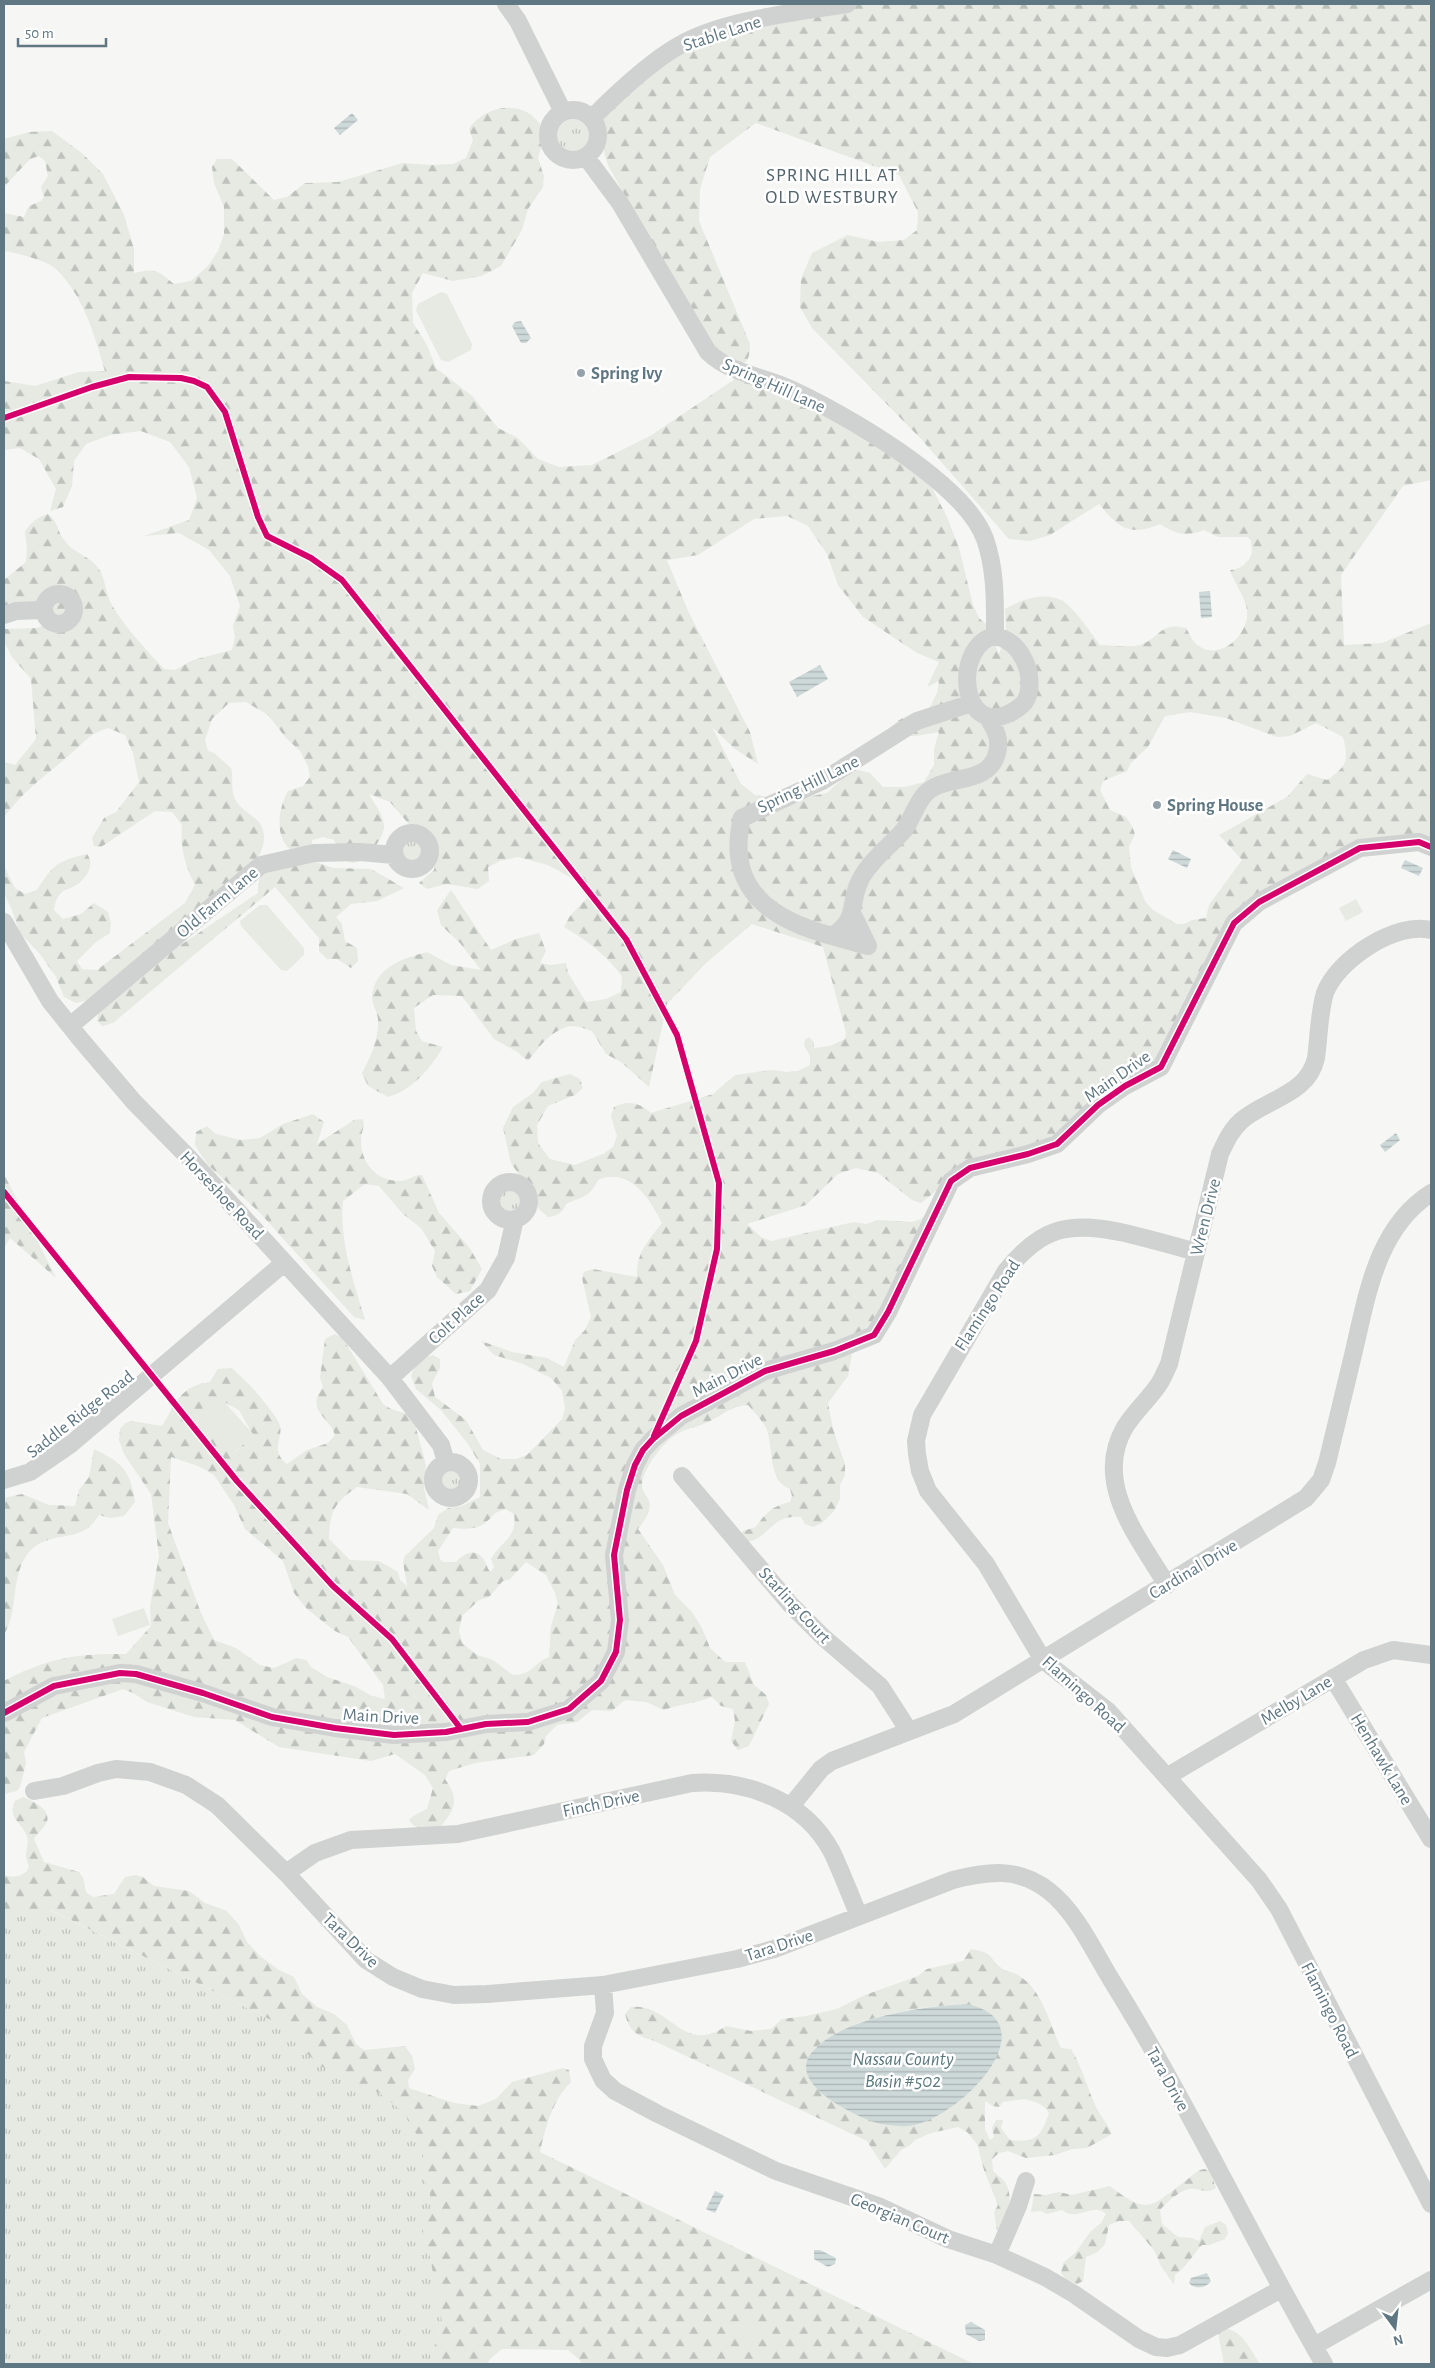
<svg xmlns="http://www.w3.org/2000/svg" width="1435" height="2368" viewBox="0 0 1435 2368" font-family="'Alegreya Sans',sans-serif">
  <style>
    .grass { fill: url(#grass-tufts) }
    .forest { fill: url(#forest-firs); fill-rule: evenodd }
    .park { fill: #e6eae2 }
    .water { fill: url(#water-rules) }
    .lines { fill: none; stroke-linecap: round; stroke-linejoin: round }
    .minor { stroke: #d0d1d1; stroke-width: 18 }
    .cycleway-casing { stroke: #fff; stroke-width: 9 }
    .cycleway { stroke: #d6006c; stroke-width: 6 }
    .poi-dot { fill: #94a3aa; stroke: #fff; stroke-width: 2 }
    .labels { text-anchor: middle; stroke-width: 5; stroke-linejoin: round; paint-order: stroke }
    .street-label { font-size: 18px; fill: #5f7782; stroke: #fff }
    .poi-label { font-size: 18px; font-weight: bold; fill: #5f7782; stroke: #fff; text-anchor: start }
    .neighbourhood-label { font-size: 19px; letter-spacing: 1px; fill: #52646c; stroke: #fff }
    .water-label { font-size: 19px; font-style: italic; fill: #5a787d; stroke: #fff }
  </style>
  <defs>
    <pattern id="grass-tufts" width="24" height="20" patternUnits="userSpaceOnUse" patternTransform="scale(1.25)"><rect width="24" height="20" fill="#e6eae2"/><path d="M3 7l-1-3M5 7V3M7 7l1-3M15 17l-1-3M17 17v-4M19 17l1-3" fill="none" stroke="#bec2bd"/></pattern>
    <pattern id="forest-firs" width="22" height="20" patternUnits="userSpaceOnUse" patternTransform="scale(1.25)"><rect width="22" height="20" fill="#e6eae2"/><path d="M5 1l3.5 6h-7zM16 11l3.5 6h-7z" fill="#bec2bd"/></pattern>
    <pattern id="water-rules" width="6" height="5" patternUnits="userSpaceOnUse" patternTransform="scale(1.25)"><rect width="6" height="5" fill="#cdd8d9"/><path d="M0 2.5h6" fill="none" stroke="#aab4b5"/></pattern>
  </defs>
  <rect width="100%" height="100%" fill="#f6f6f4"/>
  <path class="grass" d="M556 137a18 18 0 1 1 36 0a18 18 0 1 1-36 0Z
    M402 852a10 10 0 1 1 20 0a10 10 0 1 1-20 0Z
    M495 1201a15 15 0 1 1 30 0a15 15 0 1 1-30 0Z
    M436 1480a15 15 0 1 1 30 0a15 15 0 1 1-30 0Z
    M4 1887 470 2119 442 2322 429 2364H4Z"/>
  <path class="forest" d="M847 4H1431V480L1403 486 1341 575 1344 645 1382 643 1431 623V847L1360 848 1242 908 1158 1064 1055 1143 967 1166 921 1203 912 1200 878 1173 856 1168 838 1174 806 1205 747 1224 761 1237 771 1241 854 1222 866 1224 879 1220 912 1222 921 1219 929 1211 871 1335 857 1346 852 1354 848 1376 828 1403 833 1429 845 1464V1475L840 1485V1499L834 1511 822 1523 813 1527 805 1524 801 1517C768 1514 771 1541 743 1542L739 1536 743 1531 756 1527C766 1512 773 1506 790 1502L792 1496 790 1489C768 1481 773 1448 767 1430 763 1421 754 1412 748 1405 731 1406 724 1414 710 1421 699 1427 687 1428 677 1434 663 1442 641 1471 642 1487 643 1492 648 1497 649 1501 652 1512 644 1521 638 1529L663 1565 675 1595 692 1612 702 1628 710 1648 725 1662H745L754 1685 766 1695 769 1704 749 1746 738 1750 731 1741 735 1721 733 1709 721 1706 712 1697C696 1703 680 1704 664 1710L646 1702 625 1700 612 1711 592 1710 577 1722 557 1725 546 1736 544 1744 534 1755 475 1763 449 1771 445 1779C461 1801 454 1810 438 1830 426 1831 417 1831 409 1820L413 1816 427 1809 433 1788 425 1775 395 1754 371 1761 279 1747 235 1720 194 1717 147 1702 133 1693 123 1689 42 1718 24 1752 26 1763 20 1787 17 1791 4 1794V1681C47 1658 77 1653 126 1654L151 1626 150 1606 159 1556 151 1494 124 1454 119 1440 120 1429 125 1423 132 1421 162 1426C176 1404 179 1386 210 1382L218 1369 232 1368C249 1384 265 1400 278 1421 287 1437 267 1448 287 1464L307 1450 328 1443 335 1435C329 1415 305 1412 323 1387L320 1378 325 1339 335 1334 342 1337 383 1404C393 1412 402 1411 413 1417L426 1465 424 1488 429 1510 407 1494 357 1487C334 1503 330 1511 329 1539L350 1560 379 1561 398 1572 400 1580 407 1586 403 1562 405 1556 434 1528 438 1515 448 1508 462 1506 480 1497V1464L468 1444 441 1410 416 1389 411 1376C415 1364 420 1359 433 1355L440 1359V1368L432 1383 435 1397 466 1420 483 1450 501 1459H516L527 1455 562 1419 565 1408 562 1391 551 1378 523 1364 494 1355 481 1341 512 1352 547 1358 564 1367 575 1340 585 1330 591 1317 582 1278 584 1272 593 1269 637 1277C636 1253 648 1241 662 1223 650 1199 630 1166 598 1180 589 1198 583 1196 566 1204 563 1213 557 1216 548 1217L539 1209 531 1192 511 1163 503 1128 513 1107 533 1093 542 1082 570 1074 580 1079 583 1088 575 1095 548 1106 537 1125 538 1143 550 1159 575 1165 603 1154 613 1147 617 1136 611 1116 614 1107C628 1100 639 1102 651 1113L713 1094 735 1075 772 1070 787 1072 798 1071 810 1065V1056L804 1045 805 1040 809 1037 814 1042V1048L830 1046 845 1039 846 1033 823 947 752 924 706 963 667 1004 649 1087 621 1062 606 1054 592 1031C586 1029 578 1026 572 1026 553 1028 539 1047 528 1061L516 1051 494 1039 462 996 433 995 414 1008 416 1031 422 1041 443 1047C430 1069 412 1090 388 1097L368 1086 362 1073C370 1058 378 1041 378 1023 379 1014 372 1005 372 997 374 968 403 958 427 952L451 965 481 970 460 943 441 925 437 910 451 890 491 950 516 939 539 933 546 951 540 963 551 965 566 963 568 973 586 1002 606 999 621 992 622 976C606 955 587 940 564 927L570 916 587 898 579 882 548 865 518 857 500 861 488 867 489 881 478 889 447 884 427 889 419 883 434 870 435 864 425 843 390 802 369 794C374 804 383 813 384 826 385 837 365 863 353 863 350 863 345 860 342 859L334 840 323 837 312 840 313 861 333 868 371 869 404 888 377 901 351 904 336 917 342 924 345 941 357 948 358 961 351 968 337 959H327L319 951V938L275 887 113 1023 102 1026 97 1021 99 1011 157 961 258 893C258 865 270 865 292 851 274 838 278 809 288 791L303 786 310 777 308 766 300 751 286 738 268 715 246 702 229 703 212 719 205 740 208 751 214 753 231 768C234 778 230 789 235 799 240 809 250 813 258 821 270 835 262 852 254 865L88 1000 76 1003 64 997 56 977 40 954 20 933 12 910 4 893V866L15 888 25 894 37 890C53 865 57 861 87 854 96 866 85 881 73 887 69 889 65 889 62 892 56 898 55 903 54 910L63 919 81 914 94 903 108 912 111 923 110 933 96 942 77 961 82 969 97 970 185 903 195 885C185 865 180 848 182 825L172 812 155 811 101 847 94 846 92 838 104 818 116 812 139 782 133 753 125 735 108 728C91 733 86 740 74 751 47 775 26 788 4 817V762L15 765 36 739 31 679 12 657 5 644V629L37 628 52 622 41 615 4 617V580L26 562 27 550 25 531C32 522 37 517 48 514 58 521 57 531 64 540 73 553 90 556 99 569 105 578 106 595 112 605 122 624 149 653 164 669L175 670 193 660 232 650 235 637 233 626 240 606 230 576 209 550 179 533 144 536 189 520 197 498 189 467 170 442 141 431 110 435 86 444 74 461 72 486 63 507 50 511 56 489 39 459 20 448 4 450V381L35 386 79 372 105 371C94 334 84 296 55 268 47 261 15 252 4 251V213L24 217 29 206 41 201 44 197 41 187 48 176 45 161 39 156 30 159 4 187V139L29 132 52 131 83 154 103 174 124 215 134 249V273C155 268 157 270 174 284L191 281 208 266 218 251 224 234V207L214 183 212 167 217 159H232L274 200 287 197 305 183 338 182 403 163 431 165 453 164 466 158 473 140 469 129C488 101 532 99 545 134L538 158 544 176 543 187 528 209 522 230 501 266 482 276 453 281 423 273 412 293 413 323 427 345 436 368 472 396 498 428 518 438 538 459 559 467 592 465 650 436 744 373 842 416 931 486 947 517 959 548 973 605 979 618 987 625 999 654 1006 634 1005 609C1021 599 1051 589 1068 605 1080 616 1090 632 1100 645 1112 645 1129 648 1140 645 1159 639 1160 621 1186 628 1191 636 1193 644 1202 648 1225 659 1250 631 1247 610 1245 596 1234 583 1230 570 1240 570 1249 562 1252 553 1252 550 1251 544 1251 540L1247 537H1218L1204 530C1186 537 1175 534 1160 524 1129 537 1119 528 1099 504L1050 535 1030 541 1009 539 922 440 812 328 800 307 801 279 812 253 848 235 878 242 904 240 917 230 918 212 899 175 756 123 710 157 700 189 699 221 750 344C749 363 748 362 730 368L714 358 608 165C602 148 599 130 605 112L681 44ZM787 516 808 526 827 554 838 585 863 617 917 653 939 662 927 687 939 681 937 693 929 709C909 714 896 718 884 736H916L939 732 934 749V765L924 782 905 787H883L870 773 853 769 827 793 788 801 755 795 741 784 712 727 735 749 758 764 750 732 688 611 667 560 698 555 754 519ZM1190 712 1226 718 1277 737 1290 736 1316 723 1343 737C1349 761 1347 766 1327 780L1307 774 1287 797 1219 835 1242 860 1209 905 1206 918 1192 920 1184 924H1177L1153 910 1145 901 1131 867 1129 847 1135 834 1132 826 1126 817 1110 810 1100 790 1103 781 1127 771 1131 763 1148 747 1165 716ZM218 1395 224 1402 239 1410 253 1435 235 1452ZM171 1457 198 1466 214 1475 234 1505 245 1529 283 1561 294 1593 307 1609 335 1631 348 1637 383 1685 385 1699 372 1696 354 1686 327 1677 311 1667 306 1660 297 1658 274 1668 260 1665 236 1648 214 1640 201 1613 168 1523ZM505 1509 514 1514C518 1538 501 1541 491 1559L494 1567 491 1572C487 1569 488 1567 485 1562 478 1547 465 1552 456 1562H443L440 1559 438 1551 453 1528C463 1529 477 1530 485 1523 495 1515 491 1514 505 1509ZM526 1562 546 1575 555 1593 558 1604 551 1626 549 1657C533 1663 533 1675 513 1675L493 1660 477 1655 462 1643 459 1631 462 1616 479 1600 489 1597 503 1581 510 1579Z
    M313 1114 324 1122 317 1144 354 1120 363 1119C365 1127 362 1130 361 1138 360 1162 375 1181 400 1181 408 1181 414 1174 422 1175L439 1213 469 1247 482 1269 470 1291 456 1294 437 1277 432 1266 435 1251 421 1228 403 1214 379 1186 365 1184 343 1201C339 1242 354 1282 365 1320L354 1317 260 1213 208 1165 195 1145 196 1132 207 1126 216 1134 241 1140 260 1138 283 1124Z
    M4 1174 56 1278 10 1238 4 1248Z
    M94 1449C122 1463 130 1469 135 1502L124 1516 110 1518 99 1515C96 1519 93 1524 89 1527 73 1540 49 1533 32 1549 9 1571 20 1608 4 1635V1498L22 1494 49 1505 75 1506 79 1490 89 1477Z
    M23 1797C32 1801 51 1808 47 1822 45 1827 37 1834 34 1839L44 1862 79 1872 83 1878 86 1892 93 1897 114 1894 125 1877 136 1875 143 1877 154 1886 189 1891 205 1903 227 1911 239 1925 247 1942 260 1956 279 1970 294 1977 302 1994 317 2007 334 2014 347 2025 356 2044 364 2050 405 2046 412 2056 415 2069 408 2080 409 2088 454 2103 478 2106 496 2099 512 2082 563 2068 569 2070 571 2082C552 2101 546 2126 540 2152L974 2364H581V2361L568 2350 502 2349 490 2359 487 2364H429L442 2322 430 2257 423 2233 424 2220 431 2215 430 2192 423 2176V2147L405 2113 379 2093 325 2069 306 2053 302 2048 306 2043 313 2041 51 1910 40 1913 18 1906 4 1910V1875C13 1878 25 1877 29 1867 28 1863 26 1859 26 1856 26 1850 28 1845 28 1840 25 1823 6 1820 15 1801Z
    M971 1949C996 1953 987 1958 1003 1969 1007 1972 1013 1972 1018 1975 1043 1990 1049 2023 1061 2048L1071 2049C1082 2067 1087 2087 1096 2107 1101 2117 1108 2124 1112 2134L1087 2148 1072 2149 1055 2155 1026 2158 1008 2151 999 2153 992 2159 993 2171C996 2174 1002 2178 1005 2182 1014 2195 1009 2221 997 2230L994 2212 998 2205 984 2170 977 2144 967 2132 958 2127 931 2133 915 2140 909 2146 901 2150 885 2169 867 2141 652 2040C636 2036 629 2030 625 2014L631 2007C671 2003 682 2056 726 2026L751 2031 771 2029 782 2019 806 2016 837 2009 865 1995 918 1976 927 1969 963 1961ZM967 2004 813 2050C820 2045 827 2038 835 2034 874 2013 924 2006 967 2004ZM1024 2099C1035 2102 1043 2103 1049 2113 1041 2136 1037 2143 1010 2140L1001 2128 1003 2120H996L992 2128 994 2137 990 2140 985 2129V2101L993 2106 999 2107 1003 2102Z
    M1204 2169 1210 2170 1216 2188C1207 2195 1199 2187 1189 2189 1179 2191 1167 2202 1160 2210L1162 2224 1178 2237 1192 2238 1199 2241 1205 2227 1220 2221 1226 2225 1228 2233 1225 2239 1209 2245H1202C1193 2255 1186 2267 1175 2275L1174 2285 1161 2266 1154 2250 1129 2221H1119L1109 2225 1105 2244 1098 2252 1086 2257 1083 2281 1077 2284 1066 2279 1061 2273 1063 2263 1076 2252 1090 2232 1101 2223 1106 2214C1093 2201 1077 2223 1062 2210L1047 2214 1041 2211 1031 2212 1034 2194 1046 2195 1059 2192 1072 2195 1110 2186C1150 2218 1152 2205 1188 2179 1194 2174 1196 2171 1204 2169Z
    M1224 2328C1243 2331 1250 2349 1260 2364H1224L1218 2333Z"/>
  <path class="park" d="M441 292 447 294 472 344 471 350 448 362 441 360 416 310 418 304Z
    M1356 899 1363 912 1346 921 1339 908Z
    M260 905H267L304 948V955L287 971 281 970 241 926 240 921Z
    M218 1395 254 1435 234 1452 199 1412Z
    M144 1608 150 1625 118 1636 112 1619Z
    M752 2321 764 2338 752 2346 740 2330Z"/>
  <path class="water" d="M352 113 358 120 340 135 334 128Z
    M521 321 531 338 526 343H521L512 326 515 322Z
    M1210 591 1212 617 1201 618 1199 592Z
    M820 665 828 679 797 697 789 682Z
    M1173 850 1191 859 1187 868 1168 859Z
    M1405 860 1423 868 1419 876 1401 868Z
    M1396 1133 1400 1140 1385 1152 1380 1145Z
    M967 2004C1057 2024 949 2131 900 2126 892 2125 882 2125 874 2122 852 2114 783 2082 814 2050 844 2017 925 2006 967 2004Z
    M715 2191 724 2195 715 2213 706 2209Z
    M814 2250H820L836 2258 835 2264 828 2267 814 2259Z
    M1207 2273 1211 2281C1206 2288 1195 2290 1189 2283L1191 2278Z
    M971 2322 985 2330V2340L979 2341 966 2334 965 2325Z"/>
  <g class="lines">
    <path class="minor" d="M506 4 518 21 563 112
      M548 135a25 25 0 1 1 50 0a25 25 0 1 1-50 0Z
      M592 118C616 94 651 61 680 45 723 20 798 12 847 4
      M586 157 620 203 708 352C731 374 762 376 790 389 843 413 965 483 985 539 996 570 995 603 995 636
      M44 609a15 15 0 1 1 30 0a15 15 0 1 1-30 0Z
      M4 615 16 611 43 610
      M995 636C1020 641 1034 670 1028 695 1026 704 1018 709 1010 713 959 738 953 644 995 636Z
      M972 703 917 721 824 780 742 818C725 889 771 920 832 936 861 918 847 900 863 875 873 858 891 845 904 830 912 819 916 804 925 794 945 773 988 787 997 753 1001 739 995 729 988 718
      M394 851a18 18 0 1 1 36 0a18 18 0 1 1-36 0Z
      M4 922 50 1001 82 1041 134 1102 189 1158 390 1378 441 1445 446 1462
      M832 936 868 946 852 913
      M70 1026 261 865 314 853 360 852 394 855
      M491 1201a19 19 0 1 1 38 0a19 19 0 1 1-38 0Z
      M1196 1252C1172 1245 1149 1239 1125 1233 1070 1221 1042 1226 1006 1271L922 1415 916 1441 917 1454 920 1471 928 1491 986 1564 1043 1660 1108 1711 1259 1880 1279 1909 1431 2204
      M390 1378 488 1290 506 1258 515 1219
      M433 1480a18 18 0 1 1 36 0a18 18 0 1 1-36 0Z
      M682 1476 790 1604 823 1637 880 1686 909 1731
      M4 1480 30 1472 71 1444 284 1263
      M1167 1585C1139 1538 1092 1483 1125 1427 1135 1411 1149 1399 1159 1384 1163 1378 1166 1370 1169 1364L1220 1154C1226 1141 1231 1130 1241 1121 1266 1099 1308 1095 1316 1058 1319 1037 1319 1012 1325 993 1337 960 1396 921 1431 930
      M1333 1678 1431 1839
      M4 1713 54 1686 120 1673 136 1674 203 1693 272 1717 335 1728 394 1735 446 1732 486 1724 528 1722 569 1709 601 1681 616 1652 620 1620 614 1555 627 1490 635 1465 643 1450 653 1439 681 1416 765 1371 834 1351 874 1335 888 1312 951 1181 970 1168 1028 1154 1057 1144 1098 1105 1125 1086 1161 1067 1234 923 1259 902 1360 848 1419 842 1431 847
      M1168 1776 1364 1660 1393 1650 1431 1655
      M34 1791 63 1786 98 1773 116 1769 150 1772 186 1785 217 1805 286 1873 366 1960 393 1977 422 1989 454 1995 487 1994 603 1985 737 1959 774 1949 953 1880C988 1871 1019 1867 1049 1891 1077 1913 1094 1952 1112 1981 1189 2105 1251 2238 1324 2364
      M791 1806 821 1769 832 1761 954 1714 1306 1498 1321 1480 1327 1463C1336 1427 1344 1391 1353 1355 1367 1297 1376 1228 1431 1193
      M286 1873 315 1853 351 1840 458 1834 692 1783C747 1779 805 1801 832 1852 842 1873 850 1895 859 1916
      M603 1985 605 2013 593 2046V2059L603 2080 615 2091 658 2114 776 2171 878 2206 948 2239 997 2255 1045 2277 1074 2294 1139 2339 1156 2347 1167 2348 1180 2345 1281 2289
      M997 2255 1018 2206 1026 2181
      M1314 2346 1431 2280"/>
    <defs>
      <path id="cycleway" d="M4 418 92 387 129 377 181 378 194 381 207 387 225 412 258 517 267 536 311 558 342 580 626 939 677 1035 719 1183 717 1249 696 1341 654 1436
        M4 1192 237 1481 333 1586 392 1639 461 1729
        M4 1713 54 1686 120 1673 136 1674 203 1693 272 1717 335 1728 394 1735 446 1732 486 1724 528 1722 569 1709 601 1681 616 1652 620 1620 614 1555 627 1490 635 1465 643 1450 653 1439 681 1416 765 1371 834 1351 874 1335 888 1312 951 1181 970 1168 1028 1154 1057 1144 1098 1105 1125 1086 1161 1067 1234 923 1259 902 1360 848 1419 842 1431 847"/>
    </defs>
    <use href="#cycleway" class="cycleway-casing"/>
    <use href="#cycleway" class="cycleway"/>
  </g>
  <g class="poi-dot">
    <circle cx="581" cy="373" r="5"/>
    <circle cx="1157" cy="805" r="5"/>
  </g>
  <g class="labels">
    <g class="street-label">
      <text transform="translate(722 33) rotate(-18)" y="6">Stable Lane</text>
      <text transform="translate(774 385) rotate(24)" y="6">Spring Hill Lane</text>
      <text transform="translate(808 784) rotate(-26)" y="6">Spring Hill Lane</text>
      <text transform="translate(217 902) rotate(-40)" y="6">Old Farm Lane</text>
      <text transform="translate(1117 1076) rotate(-35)" y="6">Main Drive</text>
      <text transform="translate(222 1195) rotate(47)" y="6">Horseshoe Road</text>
      <text transform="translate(1205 1217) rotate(-76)" y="6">Wren Drive</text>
      <text transform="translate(987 1305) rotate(-57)" y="6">Flamingo Road</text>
      <text transform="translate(456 1318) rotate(-42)" y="6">Colt Place</text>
      <text transform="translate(727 1375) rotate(-27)" y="6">Main Drive</text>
      <text transform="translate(80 1414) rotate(-38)" y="6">Saddle Ridge Road</text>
      <text transform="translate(1193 1569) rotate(-31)" y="6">Cardinal Drive</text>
      <text transform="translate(795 1605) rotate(47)" y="6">Starling Court</text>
      <text transform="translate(1084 1694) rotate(42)" y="6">Flamingo Road</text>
      <text transform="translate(1296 1700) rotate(-31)" y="6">Melby Lane</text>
      <text transform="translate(381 1716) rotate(3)" y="6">Main Drive</text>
      <text transform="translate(1382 1759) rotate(59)" y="6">Henhawk Lane</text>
      <text transform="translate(601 1803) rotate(-12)" y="6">Finch Drive</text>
      <text transform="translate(351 1940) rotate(44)" y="6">Tara Drive</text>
      <text transform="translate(779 1945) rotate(-18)" y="6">Tara Drive</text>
      <text transform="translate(1330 2010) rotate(63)" y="6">Flamingo Road</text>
      <text transform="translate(1168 2079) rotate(61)" y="6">Tara Drive</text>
      <text transform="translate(900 2218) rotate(23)" y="6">Georgian Court</text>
    </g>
    <g class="poi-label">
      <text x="591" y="379">Spring Ivy</text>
      <text x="1167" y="811">Spring House</text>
    </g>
    <g class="neighbourhood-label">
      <text x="832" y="181">SPRING HILL AT<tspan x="832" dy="22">OLD WESTBURY</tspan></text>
    </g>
    <g class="water-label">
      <text x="903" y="2065">Nassau County<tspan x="903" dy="22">Basin #502</tspan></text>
    </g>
  </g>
  <rect width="1435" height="2368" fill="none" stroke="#5f7782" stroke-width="10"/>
  <g transform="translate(1395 2328) rotate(165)" stroke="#ffffff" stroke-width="4" paint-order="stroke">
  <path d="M0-4L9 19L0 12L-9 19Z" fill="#5f7782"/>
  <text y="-8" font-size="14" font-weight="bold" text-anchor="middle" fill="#5f7782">N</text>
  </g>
  <path d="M18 38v8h88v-8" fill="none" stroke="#5f7782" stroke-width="2.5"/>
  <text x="25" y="38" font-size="15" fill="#5f7782" stroke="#ffffff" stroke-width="4" paint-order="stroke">50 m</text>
</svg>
